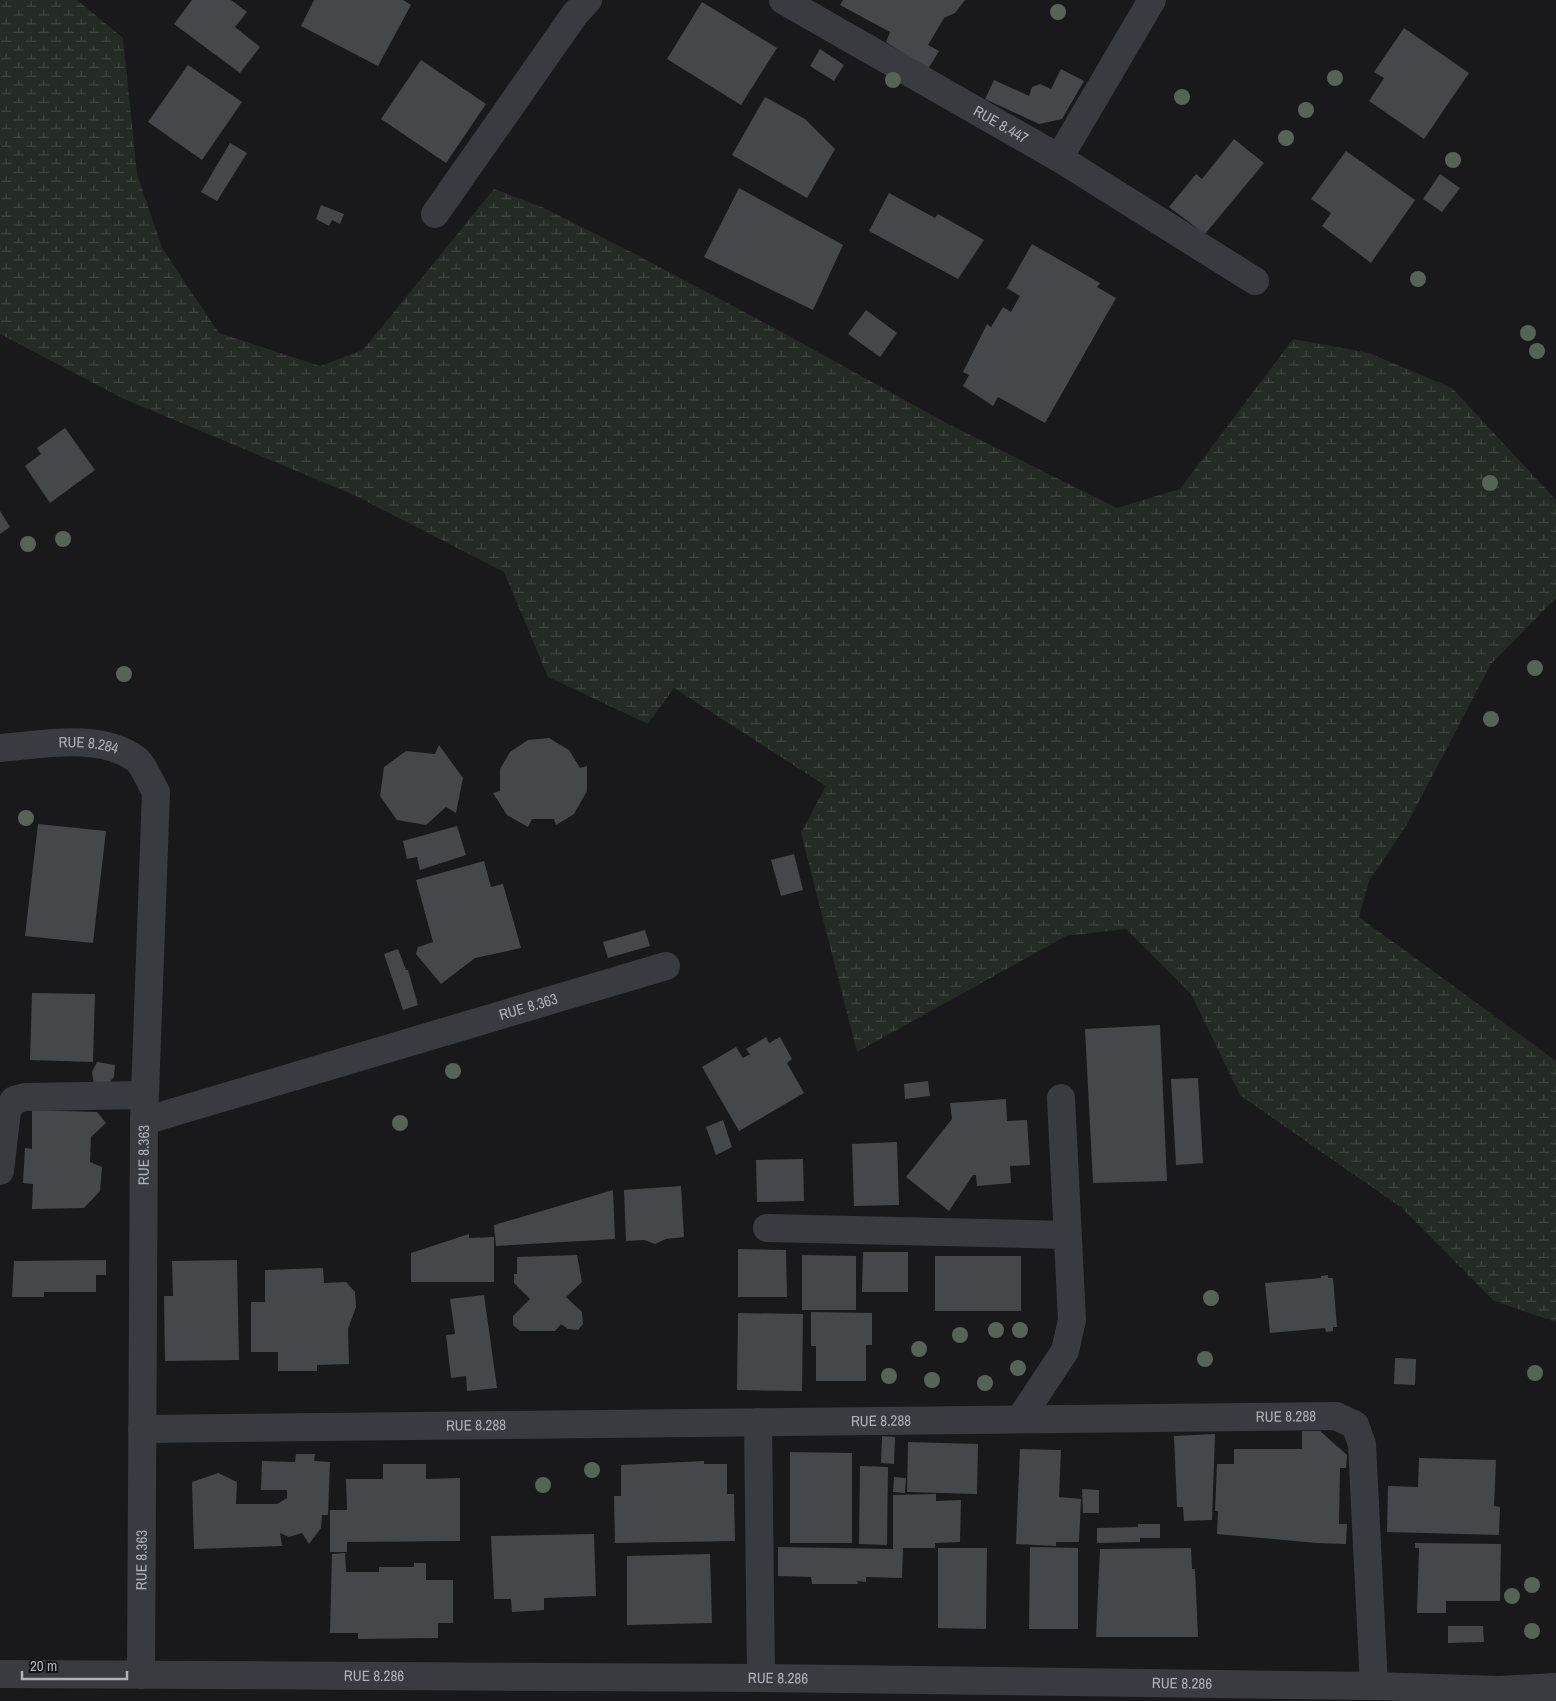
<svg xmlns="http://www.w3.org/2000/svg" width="1556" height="1701" viewBox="0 0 1556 1701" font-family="'Archivo Narrow',sans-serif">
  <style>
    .wetland { fill: url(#wetland-marsh) }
    .building { fill: #46474b }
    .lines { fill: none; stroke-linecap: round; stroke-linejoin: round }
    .minor { stroke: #3a3b40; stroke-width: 28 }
    .tree { fill: #546556 }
    .labels { text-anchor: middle; stroke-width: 4; stroke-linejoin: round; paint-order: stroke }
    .street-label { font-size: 15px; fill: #acb1ba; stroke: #141416 }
  </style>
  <defs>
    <pattern id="wetland-marsh" width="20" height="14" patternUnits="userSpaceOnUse" patternTransform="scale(1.25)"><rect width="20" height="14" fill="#232b24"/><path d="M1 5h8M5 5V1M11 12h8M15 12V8" fill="none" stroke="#404742"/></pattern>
  </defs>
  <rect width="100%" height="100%" fill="#19191b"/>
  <path class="wetland" d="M0 0H77L123 38 137 174 162 248 219 333 320 366 363 350 494 189 544 208 633 253 778 330 950 425 1117 508 1180 489 1293 339 1369 353 1452 388 1556 500V598L1491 664 1406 826 1369 881 1359 917 1556 1061V1322L1494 1301 1402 1208 1240 1095 1191 994 1126 929 1066 936 857 1052 801 833 826 786 674 688 648 724 548 677 504 572 354 495 124 399 0 334Z"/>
  <path class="building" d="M192 0H231L247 12 235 27 260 47 240 73 174 24Z
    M314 0H403L411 5 378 66 301 26Z
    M843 0H965L955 13 944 18 928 45 939 51 928 69 886 42 890 32 840 5Z
    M702 2 777 48 741 105 667 59Z
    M1404 28 1469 73 1424 139 1369 101 1384 78 1374 72Z
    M820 49 844 65 834 81 810 66Z
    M421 60 486 104 446 163 381 119Z
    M188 65 242 102 202 160 148 122Z
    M1061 69 1084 81 1062 119 1039 124 985 99 994 80 1029 96 1032 87 1040 84 1051 89Z
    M765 97 805 119 835 149 807 198 732 155Z
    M1234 139 1264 163 1205 234 1169 207 1196 174 1202 179Z
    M230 143 247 153 217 201 201 192Z
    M1346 151 1415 200 1371 263 1322 226 1331 213 1311 199Z
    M1440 174 1460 188 1442 212 1423 199Z
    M739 188 843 245 813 310 704 257Z
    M889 193 935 218 938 214 984 240 958 279 869 231Z
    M321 205 344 214 340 224 332 220 329 226 316 219Z
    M1032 244 1100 283 1097 287 1116 298 1045 423 998 397 993 406 963 386 969 375 963 372 987 324 991 327 1003 307 1011 312 1020 296 1007 288Z
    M866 310 897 333 880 357 848 334Z
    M65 428 95 470 50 503 25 466 41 454 37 448Z
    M0 511 10 527 0 534Z
    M549 738 569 750 580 768 587 766V791L574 814 556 825 554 819H532L528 827 507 815 493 793 500 791V769L510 752 528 740Z
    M439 745 463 778 456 813 446 807 426 825 397 820 380 796 384 767 406 751 435 754Z
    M38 824 106 831 93 943 25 936Z
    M457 826 466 855 420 870 417 857 407 859 403 841Z
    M794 854 803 890 781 896 771 860Z
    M484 861 491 887 503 884 521 948 475 958 441 984 416 954 418 947 433 942 416 880Z
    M645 930 650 946 608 958 603 942Z
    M398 949 406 970H408L418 1005 403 1010 384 954Z
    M32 993 95 994 93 1062 30 1060Z
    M1160 1025 1167 1181 1093 1183 1085 1029Z
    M766 1037 769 1043 780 1037 792 1059 787 1063 804 1093 739 1131 702 1067 736 1047 743 1058 750 1054 746 1049Z
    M97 1062 115 1065 114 1077 106 1086 94 1085 92 1072Z
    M1198 1078 1203 1163 1176 1165 1171 1079Z
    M928 1081 930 1096 905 1099 904 1084Z
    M1006 1099 1007 1121 1027 1120 1030 1165 1010 1166 1011 1183 977 1186 976 1175H973L949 1211 906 1177 952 1119 950 1103Z
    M32 1110 97 1112 106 1123 91 1137 90 1162 102 1167 100 1191 84 1208 32 1209 33 1184 23 1183 25 1148 32 1149Z
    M723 1120 732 1147 716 1155 706 1127Z
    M897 1142 899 1205 854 1206 852 1144Z
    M803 1159 804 1201 757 1202 756 1160Z
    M681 1186 684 1237 666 1239 655 1244 644 1240 626 1241 624 1190Z
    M613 1190 615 1239 496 1246 494 1225Z
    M469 1234V1238L494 1237V1282H411V1253Z
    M738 1249 786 1250 787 1297H738Z
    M863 1252H908V1292H862Z
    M577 1255 582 1282 566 1297 582 1312 583 1324 578 1330 568 1329 561 1324 555 1331H520L513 1325V1316L530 1299 514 1283V1274H517V1257Z
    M802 1255 856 1256V1310H802Z
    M935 1256H1021V1311H935Z
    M106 1260V1275H96V1292H44V1297H12L14 1261Z
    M237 1260 239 1360 165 1361 164 1296H173L172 1261Z
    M323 1268 324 1283 346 1282 355 1292 356 1307 348 1329 349 1364 317 1365V1371H278V1352H251V1302H265V1270Z
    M1328 1275V1278H1333L1337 1327H1333V1331L1326 1332 1325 1328 1270 1333 1265 1283 1321 1278V1276Z
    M484 1295 497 1388 467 1391 466 1376 451 1378 446 1335 455 1334 450 1299Z
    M811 1312 872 1313V1345H866V1381H816V1346H811Z
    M738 1313 803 1314 802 1391 737 1390Z
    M1395 1358 1416 1359 1415 1385 1394 1384Z
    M1302 1431H1320L1347 1455 1346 1468H1340L1339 1524H1347L1346 1544 1317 1543 1217 1534 1218 1511H1215L1217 1464H1234V1449H1302Z
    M1215 1434 1212 1520 1184 1521 1183 1507H1177L1174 1436Z
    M882 1436 895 1437 894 1464 881 1463Z
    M908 1442 978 1444 977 1494 907 1492Z
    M1020 1449 1061 1450 1059 1497 1081 1499 1079 1542H1056V1546L1016 1544Z
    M790 1452 852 1453V1543H790Z
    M296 1454H315L314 1461 330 1462 328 1515H322L321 1528 309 1544 302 1533 289 1537 280 1533 282 1546 194 1549 192 1482 218 1473 237 1482 236 1504H277L287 1498V1490H261L262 1461 295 1462Z
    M1419 1458 1496 1460 1494 1506 1500 1507 1499 1535 1387 1532 1388 1486 1418 1487Z
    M704 1461V1464H727V1494H734L735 1541 615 1543 614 1496H621V1465Z
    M383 1464H426V1479L460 1478V1541L347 1542V1552H330V1510H347L346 1479H383Z
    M860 1466 888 1467 887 1545 859 1544Z
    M894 1477 906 1478 905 1493 893 1492Z
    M1082 1489 1099 1490V1513H1083Z
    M936 1494V1501L961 1500 960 1542 935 1543V1548H903L902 1578 866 1577V1582L857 1581 858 1584H812L811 1577 778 1576V1547L893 1549V1495Z
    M1138 1524H1160V1538H1140V1542L1097 1543V1528L1138 1527Z
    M594 1534 596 1596 544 1598V1610L512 1612 511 1599H494L491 1536Z
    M1415 1543 1501 1544 1500 1601H1446V1613H1417L1419 1548H1415Z
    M1030 1547 1078 1548V1629H1029Z
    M938 1548H987L986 1629 938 1628Z
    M1191 1548 1192 1569H1195L1198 1637H1096L1100 1549Z
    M345 1553 346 1572H379V1567H414V1563H426V1580H453V1623H438V1638L358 1639V1633H330L332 1554Z
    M710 1554 712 1623 627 1625V1556Z
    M1448 1626H1483L1484 1642 1448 1643Z"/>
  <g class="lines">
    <g class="minor">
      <path id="s1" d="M783 0 1059 158 1152 0"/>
      <path d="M1059 158 1255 281"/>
      <path d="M435 214 575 14 588 0"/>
      <path id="s2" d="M0 748C42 745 99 732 136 759 143 764 151 784 156 792L144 1121"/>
      <path d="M0 1171 7 1111 14 1100 25 1097 144 1095"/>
      <path d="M767 1228 1067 1235"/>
      <path d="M1020 1419 1065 1351 1072 1320 1061 1098"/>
      <path d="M758 1422 761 1678"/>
      <path id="s3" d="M142 1429 1336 1416 1355 1425 1362 1444 1374 1686"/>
      <path id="s4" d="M0 1674 761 1678 1374 1686 1499 1690 1556 1687"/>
      <path id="s5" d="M141 1675 144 1121 666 966"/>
    </g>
  </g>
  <g class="tree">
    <circle cx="1058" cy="12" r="8"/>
    <circle cx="1335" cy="78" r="8"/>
    <circle cx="893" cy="80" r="8"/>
    <circle cx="1182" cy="97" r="8"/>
    <circle cx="1306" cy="110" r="8"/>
    <circle cx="1286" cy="138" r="8"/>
    <circle cx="1453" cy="160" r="8"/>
    <circle cx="1418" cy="279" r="8"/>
    <circle cx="1528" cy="333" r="8"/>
    <circle cx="1537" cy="351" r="8"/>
    <circle cx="1490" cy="483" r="8"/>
    <circle cx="63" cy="539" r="8"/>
    <circle cx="28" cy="544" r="8"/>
    <circle cx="1535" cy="668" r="8"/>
    <circle cx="124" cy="674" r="8"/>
    <circle cx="1491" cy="719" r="8"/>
    <circle cx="26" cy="818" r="8"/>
    <circle cx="453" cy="1071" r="8"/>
    <circle cx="400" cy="1123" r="8"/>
    <circle cx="1211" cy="1298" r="8"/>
    <circle cx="996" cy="1330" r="8"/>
    <circle cx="1020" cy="1330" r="8"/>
    <circle cx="960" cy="1335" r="8"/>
    <circle cx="919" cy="1349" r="8"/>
    <circle cx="1205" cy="1359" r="8"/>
    <circle cx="1018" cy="1368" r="8"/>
    <circle cx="1535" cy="1373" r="8"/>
    <circle cx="889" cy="1376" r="8"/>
    <circle cx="932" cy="1380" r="8"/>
    <circle cx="985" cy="1383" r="8"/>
    <circle cx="592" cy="1470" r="8"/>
    <circle cx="543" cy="1485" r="8"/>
    <circle cx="1532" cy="1585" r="8"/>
    <circle cx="1512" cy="1596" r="8"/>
    <circle cx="1532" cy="1631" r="8"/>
  </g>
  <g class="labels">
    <g class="street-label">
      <text dy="5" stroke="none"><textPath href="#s1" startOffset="251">RUE 8.447</textPath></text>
      <text dy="5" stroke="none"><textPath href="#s2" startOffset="89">RUE 8.284</textPath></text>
      <text dy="5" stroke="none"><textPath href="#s5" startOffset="955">RUE 8.363</textPath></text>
      <text dy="5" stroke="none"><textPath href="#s5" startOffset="520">RUE 8.363</textPath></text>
      <text dy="5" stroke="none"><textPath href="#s3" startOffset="1144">RUE 8.288</textPath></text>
      <text dy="5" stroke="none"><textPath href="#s3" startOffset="739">RUE 8.288</textPath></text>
      <text dy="5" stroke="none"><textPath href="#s3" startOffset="334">RUE 8.288</textPath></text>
      <text dy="5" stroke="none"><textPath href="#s5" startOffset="115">RUE 8.363</textPath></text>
      <text dy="5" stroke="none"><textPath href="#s4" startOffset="374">RUE 8.286</textPath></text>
      <text dy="5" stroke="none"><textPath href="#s4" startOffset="778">RUE 8.286</textPath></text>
      <text dy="5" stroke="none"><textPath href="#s4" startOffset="1182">RUE 8.286</textPath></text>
    </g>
  </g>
  <path d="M22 1671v8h105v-8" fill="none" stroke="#acb1ba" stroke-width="2.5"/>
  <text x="30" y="1671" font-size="15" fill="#acb1ba" stroke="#141416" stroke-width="4" paint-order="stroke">20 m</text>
</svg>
